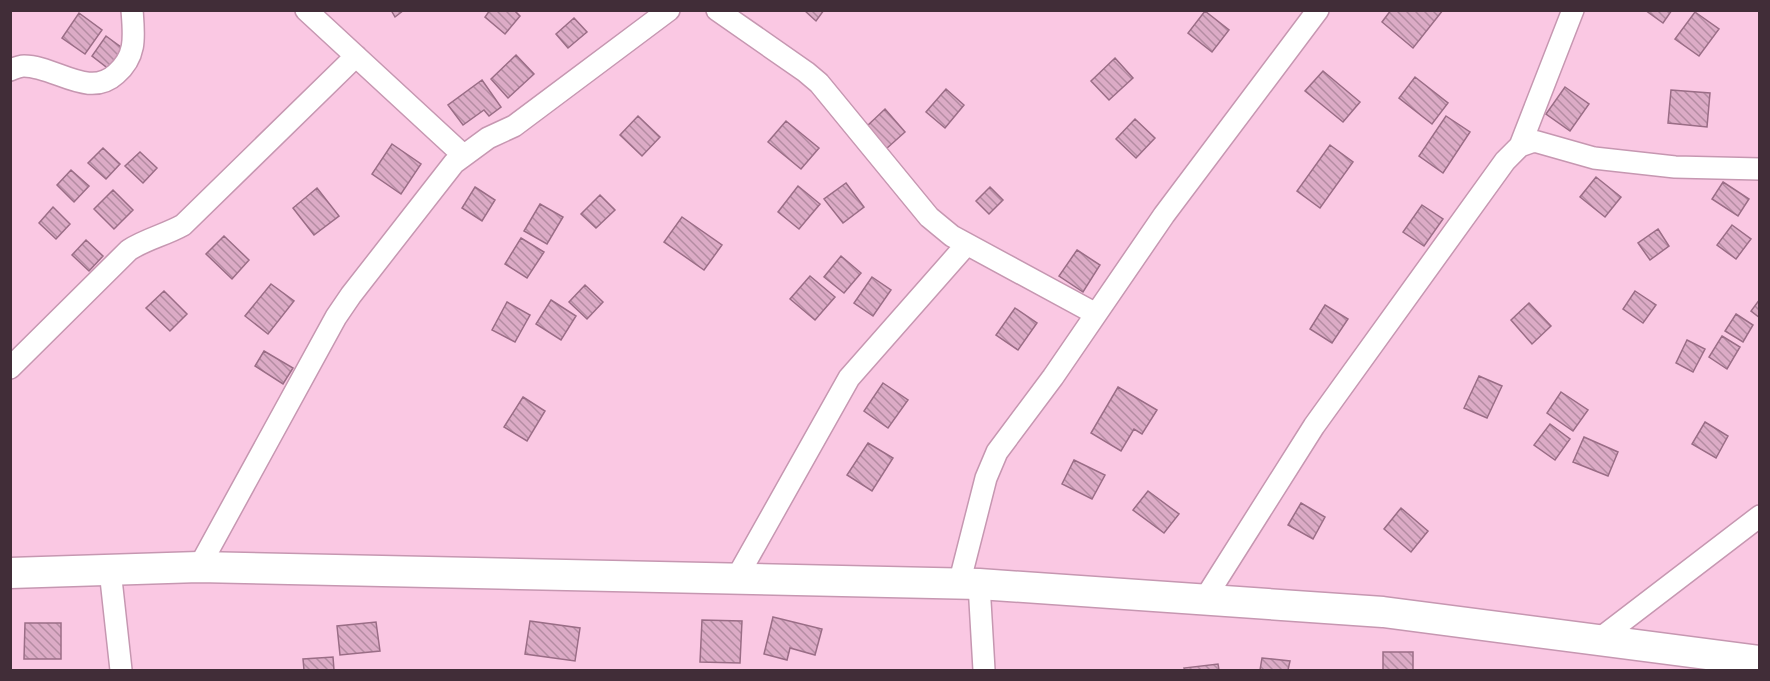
<svg xmlns="http://www.w3.org/2000/svg" width="1770" height="681" viewBox="0 0 1770 681" font-family="Roboto,sans-serif">
  <style>
    .building { fill: url(#building-back-hatch); stroke: #9a6d86; stroke-width: 1.5 }
    .lines { fill: none; stroke-linecap: round; stroke-linejoin: round }
    .street-casing { stroke: #c697b1; stroke-width: 24 }
    .secondary-casing { stroke: #c697b1; stroke-width: 33 }
    .street { stroke: #fff; stroke-width: 21 }
    .secondary { stroke: #fff; stroke-width: 30 }
  </style>
  <defs>
    <pattern id="building-back-hatch" width="6" height="6" patternUnits="userSpaceOnUse" patternTransform="scale(1.5)"><rect width="6" height="6" fill="#dcabc6"/><path d="M-1 5l2 2M0 0l6 6M5-1l2 2" fill="none" stroke="#b48ca2"/></pattern>
  </defs>
  <rect width="100%" height="100%" fill="#fac8e3"/>
  <path class="building" d="M391 10H404L395 17Z
    M490 10H514L520 16 505 34 485 17Z
    M804 10H824L816 21Z
    M1391 10H1443L1413 48 1382 22Z
    M1645 10H1672L1663 23Z
    M1205 11 1229 30 1212 52 1188 33Z
    M1695 12 1719 29 1699 56 1675 39Z
    M79 13 102 30 85 54 62 38Z
    M574 18 587 32 568 48 556 34Z
    M106 36 129 53 114 73 92 56Z
    M516 55 534 74 508 98 491 79Z
    M1115 58 1133 78 1109 100 1091 81Z
    M1323 71 1360 102 1343 122 1305 91Z
    M1415 77 1448 103 1432 124 1399 98Z
    M482 80 501 107 489 116 484 110 463 125 448 105Z
    M1565 87 1589 104 1570 131 1546 114Z
    M946 89 964 105 945 128 926 112Z
    M1671 90 1710 93 1707 127 1668 123Z
    M885 109 905 132 886 149 867 126Z
    M638 116 660 137 642 156 620 135Z
    M1446 116 1470 132 1443 173 1419 156Z
    M1135 119 1155 138 1136 158 1116 139Z
    M786 121 819 148 801 169 768 142Z
    M392 144 421 164 401 194 372 174Z
    M1330 145 1353 162 1320 208 1297 191Z
    M103 148 120 164 106 179 88 163Z
    M140 152 157 168 143 183 125 166Z
    M71 170 89 186 74 202 57 185Z
    M1596 177 1621 197 1605 217 1580 197Z
    M1723 182 1749 199 1738 216 1712 199Z
    M846 183 864 207 843 223 824 199Z
    M798 186 820 204 799 229 778 212Z
    M475 187 495 200 482 221 462 208Z
    M990 187 1003 200 989 214 976 201Z
    M317 188 339 216 314 235 293 208Z
    M113 190 133 210 114 229 94 209Z
    M600 195 615 210 596 228 581 214Z
    M540 204 563 217 547 244 524 231Z
    M1422 205 1443 219 1424 246 1403 232Z
    M53 207 70 224 56 239 39 223Z
    M682 217 722 245 704 270 664 242Z
    M1732 225 1751 239 1736 259 1717 245Z
    M1658 229 1669 246 1650 260 1638 243Z
    M224 236 249 260 232 279 206 254Z
    M521 238 544 252 527 278 505 264Z
    M86 240 103 256 89 271 72 255Z
    M1077 250 1100 265 1083 292 1059 276Z
    M841 256 861 273 844 293 824 277Z
    M810 276 835 297 815 320 790 299Z
    M872 277 891 290 873 316 854 303Z
    M271 284 294 301 268 334 245 316Z
    M585 285 603 302 587 319 569 302Z
    M164 291 187 314 170 331 146 308Z
    M1635 291 1656 305 1643 323 1623 309Z
    M1760 299V318L1751 311Z
    M551 300 576 316 561 340 536 324Z
    M507 302 530 315 515 342 492 330Z
    M1529 303 1551 326 1532 344 1511 320Z
    M1325 305 1348 319 1332 343 1310 329Z
    M1015 308 1037 323 1018 350 996 335Z
    M1736 314 1753 325 1743 342 1725 331Z
    M1722 336 1740 347 1727 369 1709 357Z
    M1687 340 1705 349 1693 372 1676 363Z
    M264 351 293 368 283 384 255 366Z
    M1479 376 1502 386 1487 418 1464 408Z
    M883 383 908 400 888 428 864 411Z
    M1118 387 1157 410 1142 434 1134 429 1121 451 1091 433Z
    M1561 392 1588 410 1573 431 1547 413Z
    M523 397 545 411 527 441 504 427Z
    M1705 422 1728 436 1716 458 1692 444Z
    M1550 424 1570 439 1555 460 1534 445Z
    M1584 437 1618 452 1608 476 1573 462Z
    M868 443 893 458 872 491 847 475Z
    M1074 460 1105 475 1092 499 1062 484Z
    M1148 491 1179 514 1164 533 1133 510Z
    M1301 503 1325 517 1313 539 1288 525Z
    M1401 508 1428 531 1411 552 1384 529Z
    M773 617 822 629 815 655 790 648 787 660 764 654Z
    M702 620 742 621 740 663 700 662Z
    M530 621 580 628 575 661 525 654Z
    M376 622 380 651 340 655 337 626Z
    M25 623H61V659H24Z
    M1383 652H1413V670H1383Z
    M333 657 334 670H304L303 659Z
    M1262 658 1290 661 1288 670H1260Z
    M1218 664 1219 670H1185L1184 668Z"/>
  <g class="lines">
    <defs>
      <path id="street" d="M306 10 463 155
        M717 10 806 72 819 83 929 217 952 236 1096 314
        M10 70C15 68 20 66 24 66 55 66 89 99 116 74 137 56 134 36 132 10
        M1520 146 1573 10
        M10 368 129 250C146 239 165 235 183 225L356 56
        M199 567 336 317 351 295 454 163 488 138 514 126 669 10
        M110 570 121 670
        M736 579 849 378 967 244
        M959 584 986 478 997 452 1053 377 1164 215 1318 10
        M979 584 984 670
        M1204 600 1314 426 1505 161 1520 146 1534 141 1594 158 1675 167 1760 169
        M1598 640 1760 516"/>
      <path id="secondary" d="M10 573 199 567 979 584 1383 612 1760 661"/>
    </defs>
    <use href="#street" class="street-casing"/>
    <use href="#secondary" class="secondary-casing"/>
    <use href="#street" class="street"/>
    <use href="#secondary" class="secondary"/>
  </g>
  <rect width="1770" height="681" fill="none" stroke="#412d38" stroke-width="24"/>
</svg>
